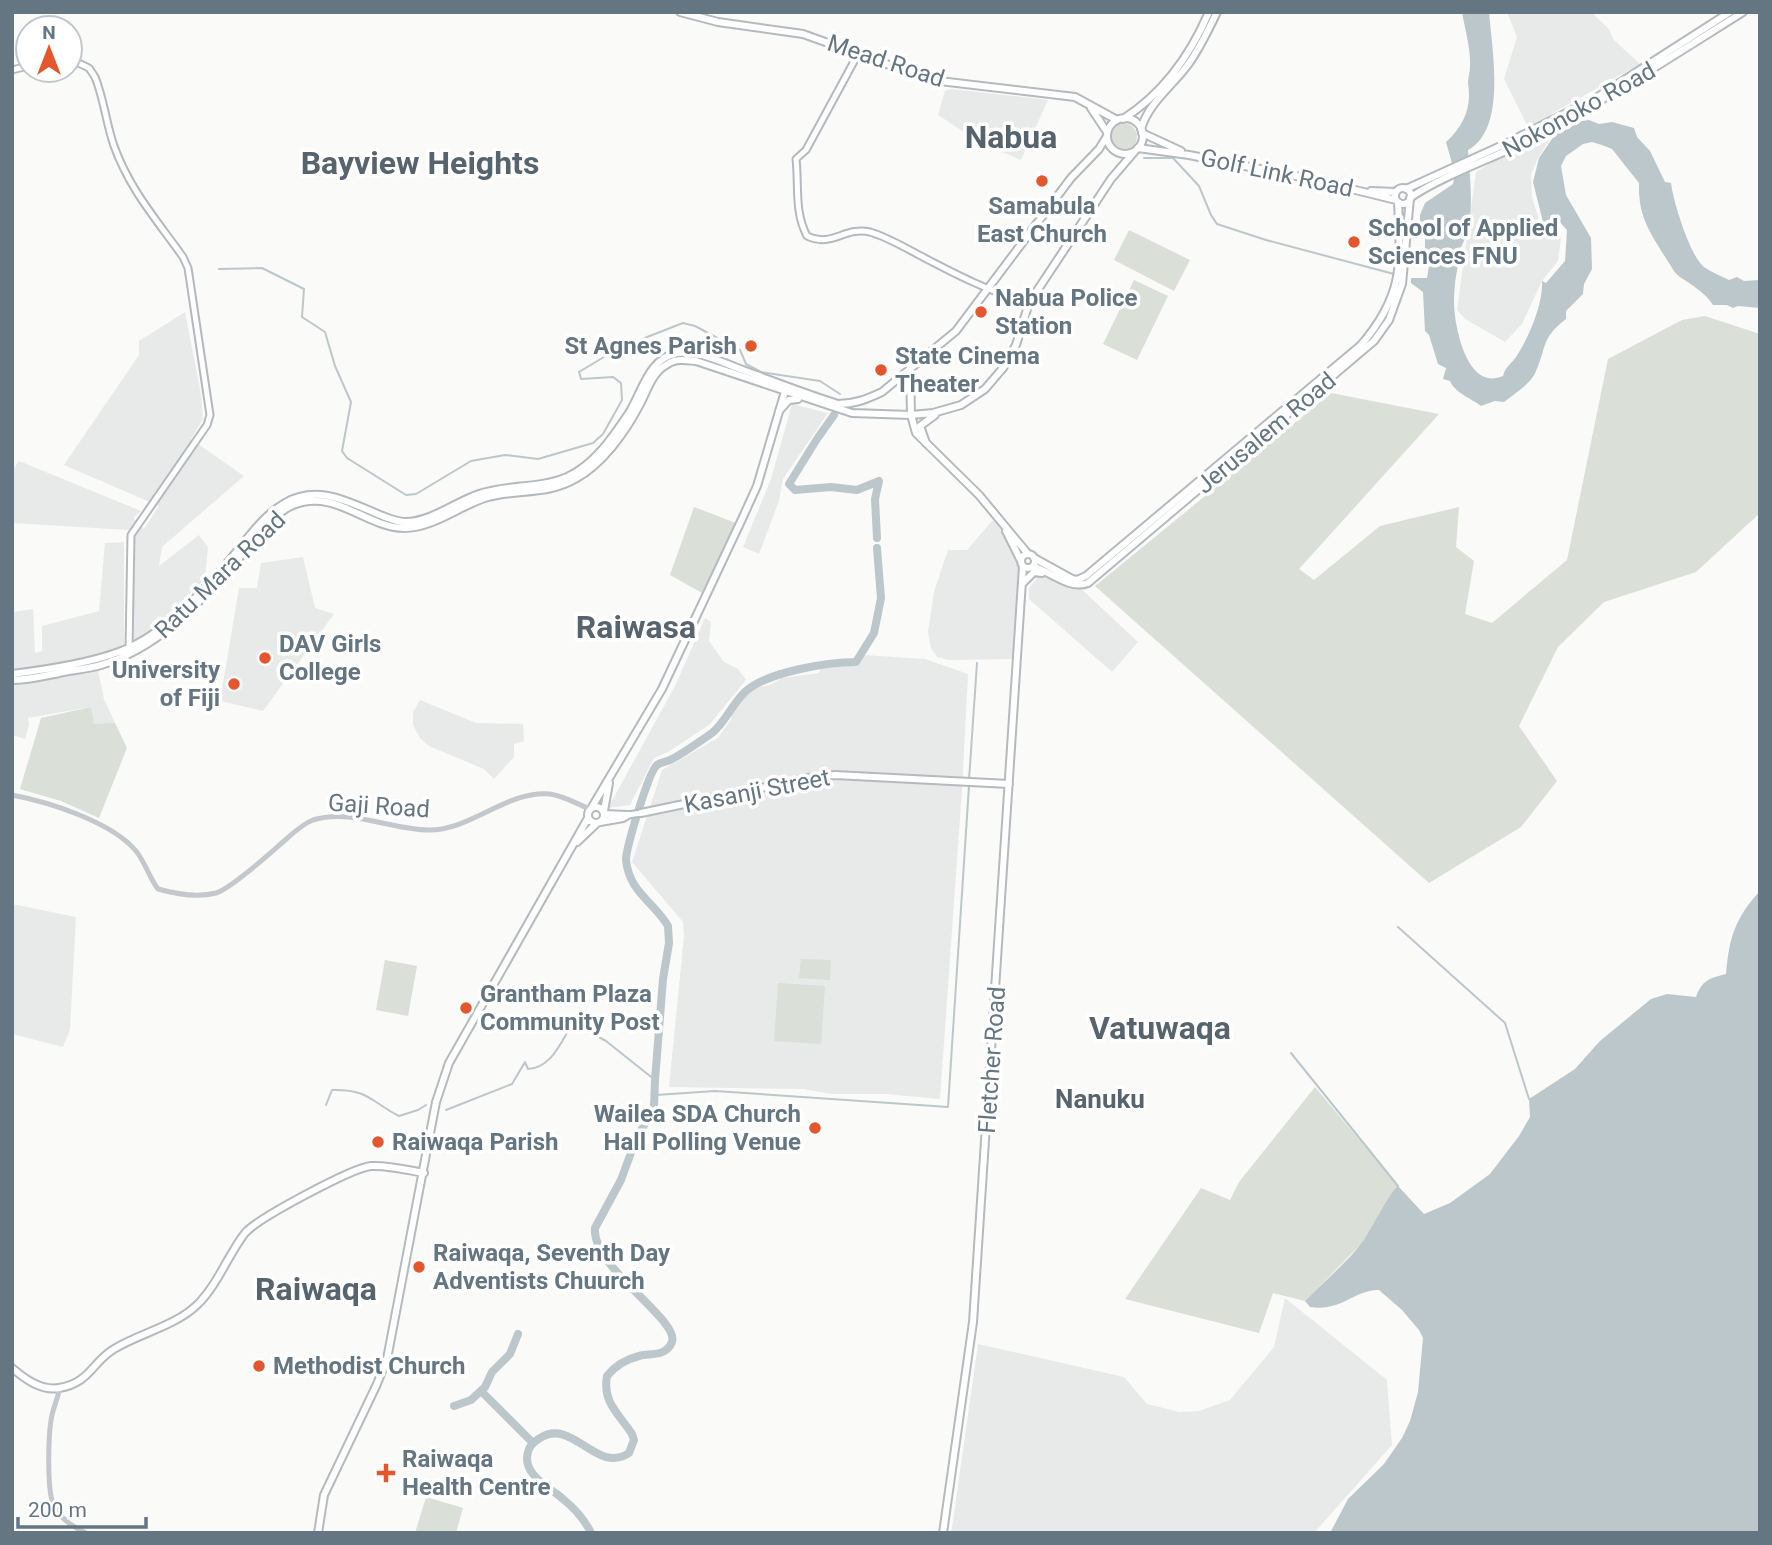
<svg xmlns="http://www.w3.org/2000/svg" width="1772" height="1545" viewBox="0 0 1772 1545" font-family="Roboto,sans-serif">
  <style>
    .built { fill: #e8e9e9 }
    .green { fill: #dadfd7 }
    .water { fill: #bbc7cb }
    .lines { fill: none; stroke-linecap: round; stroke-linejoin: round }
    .stream { stroke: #bbc7cb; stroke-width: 2 }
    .river { stroke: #bbc7cb; stroke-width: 8 }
    .secondary-casing { stroke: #b3babf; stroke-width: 9 }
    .primary-casing { stroke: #b5babe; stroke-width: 10 }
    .trunk-casing { stroke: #b4b9bd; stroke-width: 10 }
    .tertiary { stroke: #c3c8cc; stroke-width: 5 }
    .secondary { stroke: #fff; stroke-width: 5 }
    .primary { stroke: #fff; stroke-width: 6 }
    .trunk { stroke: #fff; stroke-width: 6 }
    .poi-dot { fill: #e4572e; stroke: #fff; stroke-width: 2.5 }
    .labels { text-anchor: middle; stroke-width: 7; stroke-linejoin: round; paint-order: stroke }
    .street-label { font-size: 24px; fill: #657683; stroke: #fff }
    .poi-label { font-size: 24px; font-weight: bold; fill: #657683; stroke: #fff; text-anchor: start }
    .neighbourhood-label { font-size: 26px; font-weight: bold; fill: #57646e; stroke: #fff }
    .district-label { font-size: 32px; font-weight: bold; fill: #57646e; stroke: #fff }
  </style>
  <rect width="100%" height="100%" fill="#fafaf8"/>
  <path class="built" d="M1507 12H1591L1608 28 1614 40 1640 64 1551 114 1555 131 1538 158 1531 174 1532 197 1544 236 1561 237 1558 261 1542 281 1522 324 1505 342 1465 319 1457 310 1476 172 1533 137 1504 79 1517 37Z
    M951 89 1048 100 1021 160 979 142 938 115 945 91Z
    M185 312 201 394 203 419 191 439 244 476 162 547 159 566 199 535 208 547 205 579 154 629 133 641V539L129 530 12 523V471L19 461 141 511 133 518 144 529 159 506 64 465 139 355V341Z
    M792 404 828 413 783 479 779 501 759 554 743 547 771 479Z
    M993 520 1004 533 1017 555 1020 579 1013 659 949 660 937 657 931 648 928 632 934 592 948 550H967Z
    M124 542V646L92 658 12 672V568L13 612 33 609 35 653 42 651V626L99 611 105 543Z
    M303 557 315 608 334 614 263 711 220 701 239 588H257L261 563Z
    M1044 576 1077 585 1138 642 1112 672 1029 599V588L1037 578Z
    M705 618 711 622 709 641 724 662 738 669 746 680 709 725 668 752 654 758 630 805 608 808 675 686Z
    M864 655 925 659 968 674 962 790 940 1099 886 1094H832L803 1089 669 1087 684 936 683 922 632 862 662 770 718 738 731 719 735 701 753 687 768 686 782 678 819 673 821 667 833 663 846 664Z
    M98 670 104 699 115 723 94 725 90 707 28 718 29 725 25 739 12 735V684L21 685Z
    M420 700 476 723 523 724 524 741 514 744V757L494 779 484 769 429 746 420 738 413 725V712Z
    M12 904 76 917 70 1029 63 1047 12 1034Z
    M1285 1298 1387 1380 1392 1445 1314 1533H949L952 1528 978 1344 1124 1377 1147 1404 1179 1412 1199 1411 1230 1400 1274 1347Z"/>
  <path class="green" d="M1109 137a14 14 0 1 1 28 0a14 14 0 1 1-28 0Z
    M1129 230 1190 260 1174 291 1114 260Z
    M1134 280 1168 296 1137 360 1103 344Z
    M1705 316 1760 334V513L1696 572 1604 602 1558 647 1519 726 1557 781 1521 827 1429 883 1095 586 1331 393 1439 414 1299 569 1314 580 1380 526 1459 507 1456 547 1474 561 1465 614 1492 623 1567 560 1608 359 1682 320Z
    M694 507 736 523 702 593 670 575Z
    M91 707 94 724 115 723 127 748 99 818 61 801 20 789 41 718Z
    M801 959 831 960 830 980 799 978Z
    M385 960 417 966 408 1016 376 1010Z
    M778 983 825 986 821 1044 774 1041Z
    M1315 1087 1398 1186 1361 1244 1305 1301 1273 1293 1259 1333 1125 1299 1201 1188 1230 1200 1239 1182Z
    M426 1497 463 1508 456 1533H415Z"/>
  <path class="water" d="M1462 12H1489C1492 50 1507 129 1468 150 1470 182 1477 225 1458 252L1460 258C1456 271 1454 288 1454 301 1454 326 1467 392 1503 376 1505 367 1511 364 1516 357 1529 337 1543 305 1542 281L1546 283 1565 261 1567 230 1559 221 1555 222 1551 232 1544 226 1533 182 1539 158 1556 133 1582 121 1589 120 1599 124 1612 122 1634 128 1637 137 1650 151 1665 182 1671 183C1673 201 1690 256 1704 267 1711 272 1721 276 1729 280L1737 277 1744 281 1760 280V308L1738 306 1733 308 1727 305H1713C1707 294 1689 283 1680 277 1673 272 1671 265 1667 260 1650 232 1638 217 1639 183L1612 149 1602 145 1592 142 1583 144 1566 156 1561 166 1566 195 1591 238 1592 269 1584 284 1583 294 1566 311V319C1541 338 1547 346 1536 371 1532 383 1514 394 1504 402L1495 401 1481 406C1471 398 1455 393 1450 381L1443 379 1446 368 1438 364 1429 335 1425 331 1423 292 1411 283V278H1427L1429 266 1425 265V235L1420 223V215L1425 203 1453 184 1455 174 1446 142C1464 126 1472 107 1468 83 1468 78 1470 72 1470 67 1471 49 1465 30 1462 12Z
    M1760 891V1533H1330L1348 1499 1384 1464 1402 1438 1410 1421 1418 1392 1423 1338 1419 1330 1402 1310 1379 1290C1356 1289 1341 1312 1310 1307L1305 1301C1324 1281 1347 1263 1363 1241 1372 1228 1390 1192 1398 1186L1424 1214 1450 1203 1490 1174 1519 1136 1530 1117 1529 1099 1575 1069 1600 1041 1651 999 1667 994 1696 997C1702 980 1710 978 1726 974 1729 938 1735 918 1760 891Z"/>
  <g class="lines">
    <path class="stream" d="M1144 158H1173L1199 186 1211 215 1217 224 1266 240 1394 274
      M219 269 262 268 304 289 302 317 325 332 335 366 351 402 342 451 347 458 406 495 416 494 471 461 505 455 538 459 593 443 603 434 622 400 621 383 613 377 581 379 579 372 619 348 683 323 695 326 740 350 746 364 761 372 820 381 840 394
      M969 780 977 663
      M1398 927 1505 1023 1529 1099
      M1291 1053 1398 1186
      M656 1095 715 1091 948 1107 969 786
      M326 1105 332 1090C369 1089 371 1102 399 1116L418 1110 426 1105
      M446 1110 512 1084 525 1062 528 1069C552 1068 561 1041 573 1023L606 1041 655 1080"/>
    <path class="river" d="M834 415 817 439 789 484 795 490 831 487 857 490 879 481 875 499 877 538
      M481 1391 533 1443
      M454 1406 471 1400 485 1387 492 1372 510 1354 518 1334
      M591 1533C585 1520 574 1508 563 1499 549 1487 519 1473 529 1449 531 1444 535 1441 540 1438 573 1417 596 1475 629 1453L634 1440 632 1434C619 1414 602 1402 607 1376 615 1366 627 1359 639 1356 650 1353 666 1357 672 1342 680 1320 591 1267 595 1228L621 1180 636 1139 654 1108 655 1080 663 979 669 943 668 926C654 902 629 892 626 860 626 848 649 771 657 765 661 762 667 762 672 759 685 752 699 742 712 733 724 724 733 703 745 692 766 672 828 662 856 662L874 633 881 598 877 548"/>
    <defs>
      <path id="secondary" d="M858 54 806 150 796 159C799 184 794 212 807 236 832 248 845 226 870 232 887 237 904 247 919 255 955 274 990 292 1029 303
        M70 59 89 68 95 77C104 99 106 123 114 146 130 190 156 219 183 257L188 268 210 415 207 425 131 535 129 649
        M12 70 28 66
        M628 815 641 813"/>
      <path id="primary" d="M680 12 718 22 803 34 931 80 1075 97 1117 120
        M1091 108 1107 132
        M1142 133 1181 151
        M1138 148 1189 155 1311 179 1396 200
        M1395 196a8 8 0 1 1 16 0a8 8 0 1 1-16 0Z
        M1406 189 1505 144 1596 98 1730 12
        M1371 191 1396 192
        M1411 197C1451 171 1499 157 1541 134 1610 97 1676 54 1743 12
        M910 368 911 415 916 433 979 495 1028 554
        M1006 531 1021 561
        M1021 561a7 7 0 1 1 14 0a7 7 0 1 1-14 0Z
        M1034 558 1072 579 1077 580 1086 576 1361 345C1404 295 1401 264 1398 202
        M1033 566C1050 572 1070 590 1088 583L1374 341 1389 320 1402 284 1410 198
        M1023 583 1034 572 1042 573
        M588 815a8 8 0 1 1 16 0a8 8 0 1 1-16 0Z
        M592 807 662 689 742 519 757 486 786 388
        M604 811 609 783
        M641 813 809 778 835 775 1009 784
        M604 814 627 815
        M600 822 623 818 628 815
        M577 842 597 823
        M12 1368C25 1379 41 1391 59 1388 90 1383 92 1362 114 1349 140 1333 176 1326 198 1304 218 1284 228 1255 245 1233 258 1218 352 1168 371 1166 389 1165 407 1170 424 1173
        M318 1533 324 1495 377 1384 387 1359 436 1102 449 1063 588 818
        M943 1533 973 1322 1023 566"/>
      <path id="trunk" d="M1107 136a18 18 0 1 1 36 0a18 18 0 1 1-36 0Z
        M1123 119C1164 93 1190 56 1209 12
        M1141 129C1148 104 1171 87 1187 66 1199 50 1208 31 1217 12
        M779 411 789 400 798 399
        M926 443 920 426 935 415
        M12 674C44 670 85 664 116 653 158 639 194 601 223 568 242 547 260 517 285 503 318 484 349 502 380 515 388 518 397 522 405 522 431 522 455 502 479 494 508 484 539 489 567 477 594 465 613 437 629 413 642 392 649 358 677 353 699 350 723 363 743 370 775 382 806 394 838 404 855 404 867 399 882 392L956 331 1071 178 1099 149 1107 136
        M12 680C28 680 44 676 59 673 73 670 87 669 101 665 156 649 197 606 234 564 251 545 268 516 293 505 335 488 365 527 404 528 434 528 460 505 488 497 517 489 548 495 575 479 603 464 626 431 640 404 647 391 652 373 666 365 675 358 685 360 696 361L852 413 911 415 933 413 961 405 985 389 1003 368 1016 345 1029 303 1111 179 1135 151"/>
    </defs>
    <use href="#secondary" class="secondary-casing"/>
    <use href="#primary" class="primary-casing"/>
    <use href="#trunk" class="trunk-casing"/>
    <path class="tertiary" d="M12 795C49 802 112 822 136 851 145 862 149 877 158 889 176 894 197 898 216 893 232 888 269 854 283 842 292 834 302 824 313 820 351 808 391 830 429 830 472 830 507 790 550 794 564 796 577 804 590 809
      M60 1388C58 1397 54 1406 52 1415 48 1433 47 1488 53 1504 59 1518 73 1527 86 1533"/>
    <use href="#secondary" class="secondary"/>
    <use href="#primary" class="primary"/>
    <use href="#trunk" class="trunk"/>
  </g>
  <g class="poi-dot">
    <circle cx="1042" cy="181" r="7"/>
    <circle cx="1354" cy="242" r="7"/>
    <circle cx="981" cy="312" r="7"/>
    <circle cx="751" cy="346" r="7"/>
    <circle cx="881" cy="370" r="7"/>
    <circle cx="265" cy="658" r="7"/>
    <circle cx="234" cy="684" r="7"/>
    <circle cx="466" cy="1008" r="7"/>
    <circle cx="815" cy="1128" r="7"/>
    <circle cx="378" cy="1142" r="7"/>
    <circle cx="419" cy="1267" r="7"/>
    <circle cx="259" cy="1366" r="7"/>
    <path d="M382.5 1462.5h7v7h7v7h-7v7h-7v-7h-7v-7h7z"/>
  </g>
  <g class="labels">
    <g class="street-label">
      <text transform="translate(886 61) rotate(18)" y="8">Mead Road</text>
      <text transform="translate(1579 110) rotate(-29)" y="8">Nokonoko Road</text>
      <text transform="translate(1277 173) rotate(12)" y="8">Golf Link Road</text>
      <text transform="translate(1266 433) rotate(-40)" y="8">Jerusalem Road</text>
      <text transform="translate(220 575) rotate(-44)" y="8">Ratu Mara Road</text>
      <text transform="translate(757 791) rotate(-11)" y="8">Kasanji Street</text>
      <text transform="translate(379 806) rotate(4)" y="8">Gaji Road</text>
      <text transform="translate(992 1060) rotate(-86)" y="8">Fletcher Road</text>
    </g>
    <g class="poi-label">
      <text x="1042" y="214" text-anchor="middle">Samabula<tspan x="1042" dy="28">East Church</tspan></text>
      <text x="1368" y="236">School of Applied<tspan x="1368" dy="28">Sciences FNU</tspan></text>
      <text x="995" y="306">Nabua Police<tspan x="995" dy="28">Station</tspan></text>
      <text x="737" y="354" text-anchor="end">St Agnes Parish</text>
      <text x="895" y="364">State Cinema<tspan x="895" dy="28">Theater</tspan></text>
      <text x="279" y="652">DAV Girls<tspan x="279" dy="28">College</tspan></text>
      <text x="220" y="678" text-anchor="end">University<tspan x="220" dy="28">of Fiji</tspan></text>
      <text x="480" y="1002">Grantham Plaza<tspan x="480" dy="28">Community Post</tspan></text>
      <text x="801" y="1122" text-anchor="end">Wailea SDA Church<tspan x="801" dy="28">Hall Polling Venue</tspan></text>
      <text x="392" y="1150">Raiwaqa Parish</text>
      <text x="433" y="1261">Raiwaqa, Seventh Day<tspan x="433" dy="28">Adventists Chuurch</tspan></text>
      <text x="273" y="1374">Methodist Church</text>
      <text x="402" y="1467">Raiwaqa<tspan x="402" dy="28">Health Centre</tspan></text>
    </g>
    <g class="neighbourhood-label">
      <text x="1100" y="1108">Nanuku</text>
    </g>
    <g class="district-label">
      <text x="1011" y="148">Nabua</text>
      <text x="420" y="174">Bayview Heights</text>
      <text x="636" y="638">Raiwasa</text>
      <text x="1160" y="1039">Vatuwaqa</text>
      <text x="316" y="1300">Raiwaqa</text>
    </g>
  </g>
  <rect width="1772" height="1545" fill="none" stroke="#657683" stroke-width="28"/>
  <g transform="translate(49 49)"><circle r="33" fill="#ffffff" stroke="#c1c8cd" stroke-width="2"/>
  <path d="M0-5L12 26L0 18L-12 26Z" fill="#e4572e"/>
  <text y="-10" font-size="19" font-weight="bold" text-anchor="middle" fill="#657683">N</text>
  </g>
  <path d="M18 1517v10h128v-10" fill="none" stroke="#657683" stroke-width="3.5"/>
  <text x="28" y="1517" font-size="21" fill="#657683" stroke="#ffffff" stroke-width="5" paint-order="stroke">200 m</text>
</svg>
